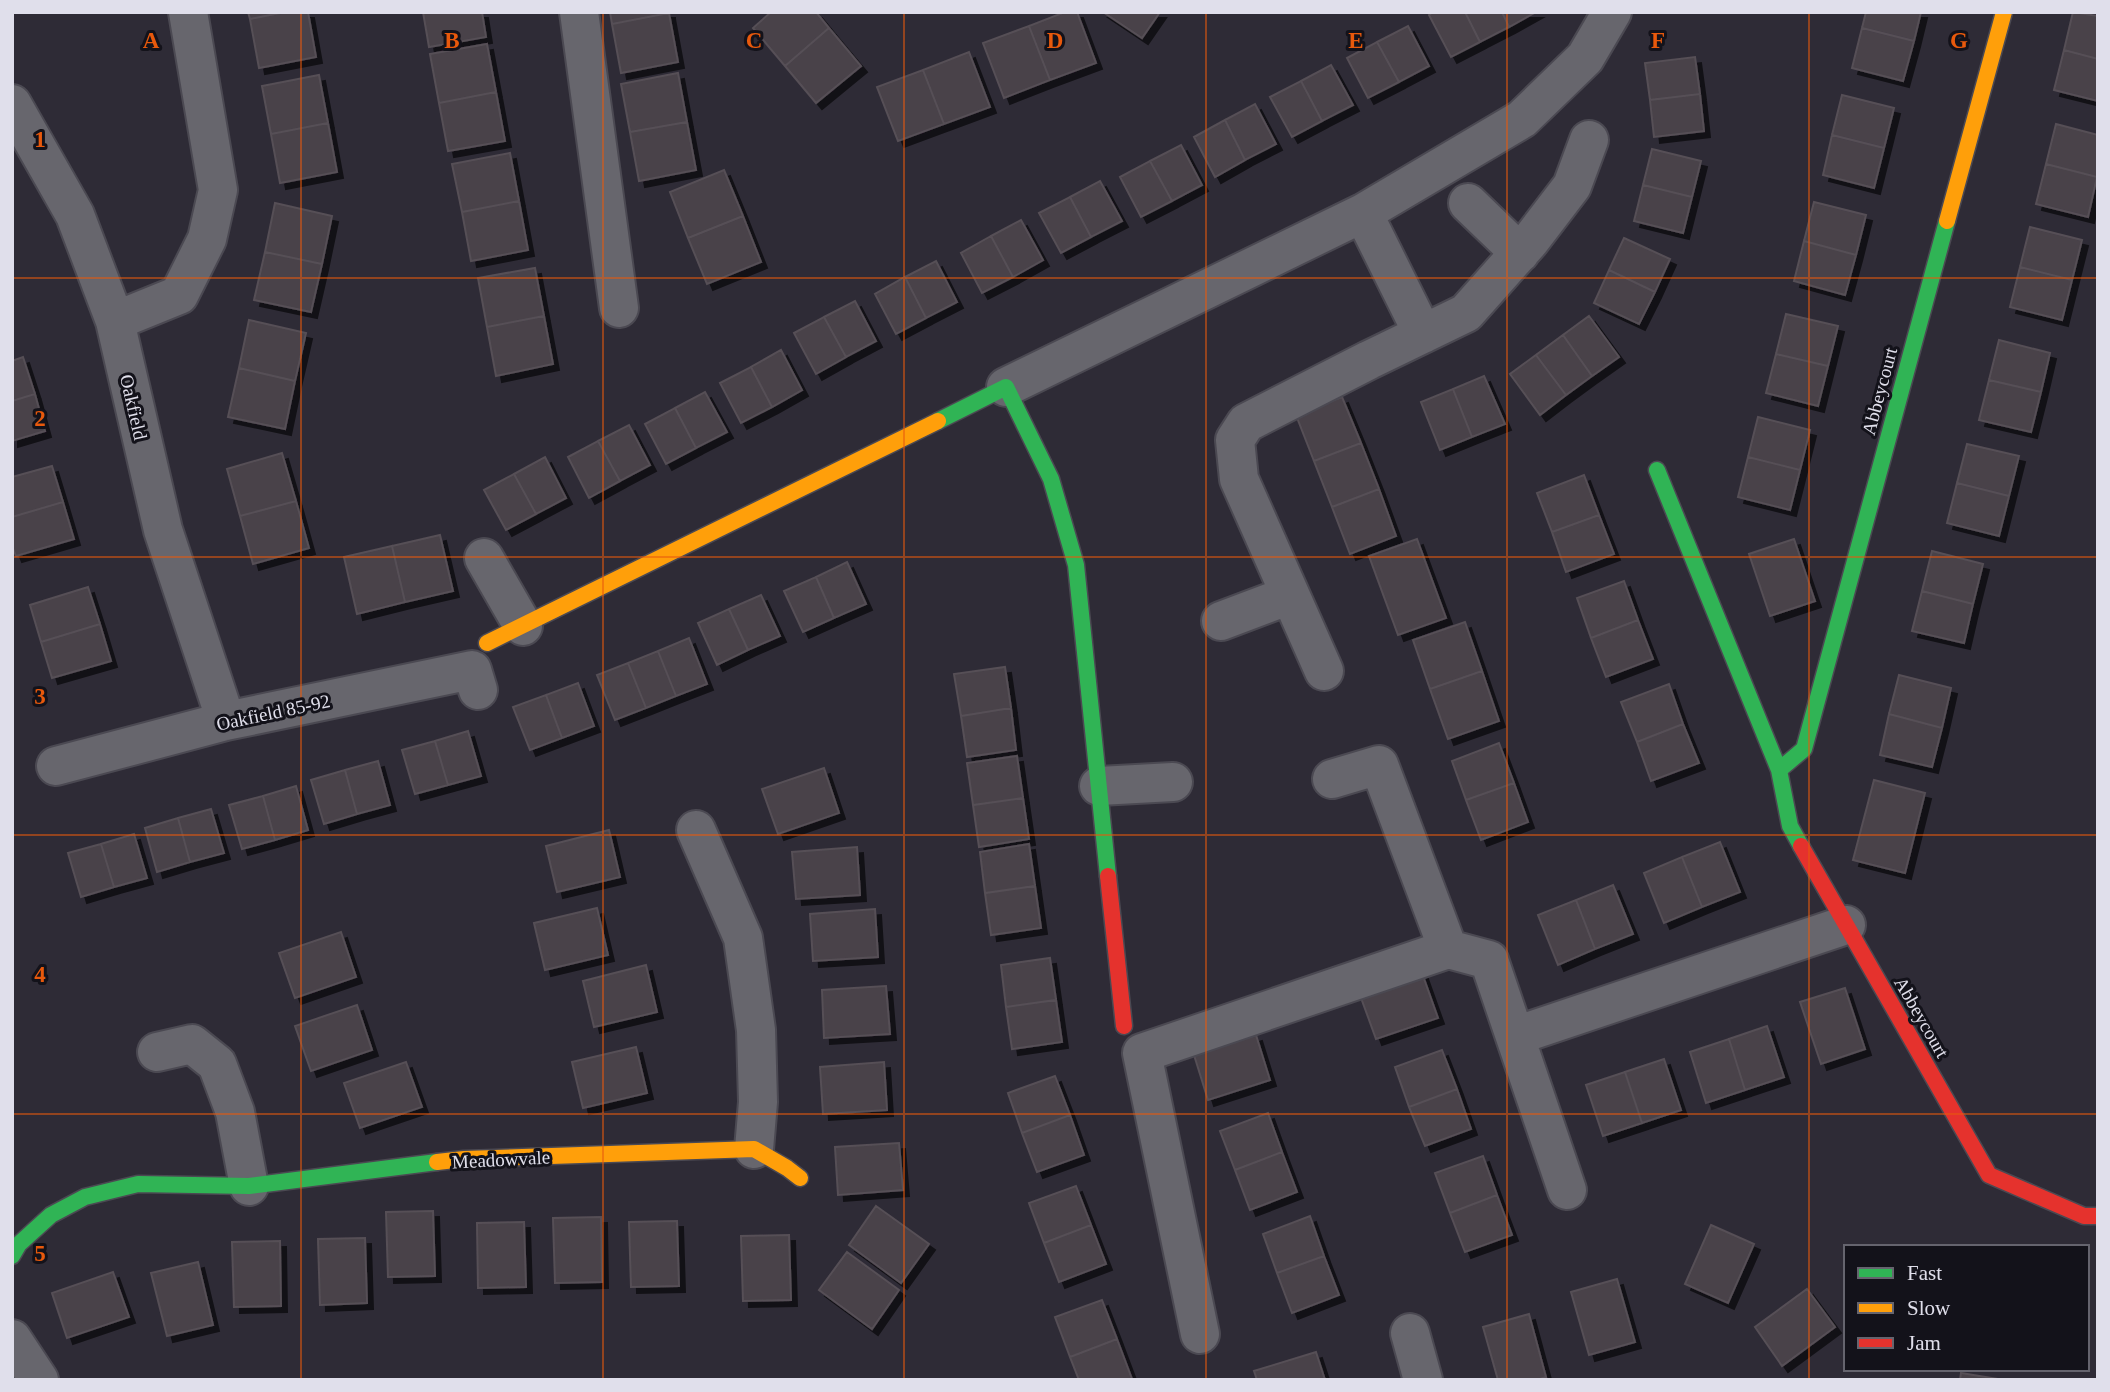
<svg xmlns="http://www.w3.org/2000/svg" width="2110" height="1392" viewBox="0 0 2110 1392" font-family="'Times New Roman',serif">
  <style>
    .building { fill: #484249; stroke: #564f56; stroke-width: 2; filter: url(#shadow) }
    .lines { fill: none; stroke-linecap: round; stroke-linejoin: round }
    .street-casing { stroke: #4b4952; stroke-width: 42 }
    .fast-casing { stroke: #4b4952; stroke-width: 19 }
    .slow-casing { stroke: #4b4952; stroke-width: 19 }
    .jam-casing { stroke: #4b4952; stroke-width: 19 }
    .street { stroke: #67666d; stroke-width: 38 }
    .fast { stroke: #30b455; stroke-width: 16 }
    .slow { stroke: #ff9f0a; stroke-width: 16 }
    .jam { stroke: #e5322d; stroke-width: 16 }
    .grid { fill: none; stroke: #e8590c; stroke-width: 2; stroke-opacity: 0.55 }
    .labels { text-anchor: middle; stroke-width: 6; stroke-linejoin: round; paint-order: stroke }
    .street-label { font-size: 19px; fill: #e0dfeb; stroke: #13121a }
    .grid-label { font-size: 23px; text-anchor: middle; font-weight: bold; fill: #e8590c; stroke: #13121a; stroke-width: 6; stroke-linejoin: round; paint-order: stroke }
  </style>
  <defs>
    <filter id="shadow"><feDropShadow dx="6" dy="6" stdDeviation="0" flood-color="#0009"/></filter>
  </defs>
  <rect width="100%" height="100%" fill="#2e2b36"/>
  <path class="building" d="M248 12H285L250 19Z
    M285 12H308L316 57 259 68 250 19Z
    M423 12H482L486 37 429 47Z
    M610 12H669V13L612 24Z
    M771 12H816L829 28 785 66 753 28Z
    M1065 12H1077L1096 63 1050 80 1029 26Z
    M1103 12H1160L1142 38Z
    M1433 12H1465L1480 42 1451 57 1429 15Z
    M1465 12H1502L1509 27 1480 42Z
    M1502 12H1536L1509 27Z
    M1866 12H1921L1914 41 1862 28Z
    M2073 12 2098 16V59L2064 50Z
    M669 13 678 62 621 73 612 24Z
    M1029 26 1050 80 1004 98 983 43Z
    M1408 26 1429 66 1399 82 1377 42Z
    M829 28 861 66 816 103 785 66Z
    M1862 28 1914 41 1903 81 1852 68Z
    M1377 42 1399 82 1368 98 1347 58Z
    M487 44 496 92 439 103 430 54Z
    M2064 50 2098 59V101L2054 90Z
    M969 52 990 107 944 124 923 70Z
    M1695 57 1700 94 1650 100 1645 63Z
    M1331 65 1353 105 1322 121 1301 81Z
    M923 70 944 124 898 141 877 87Z
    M678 73 687 122 630 132 621 84Z
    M319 75 328 123 271 134 262 86Z
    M1301 81 1322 121 1292 137 1270 97Z
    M496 92 505 141 448 151 439 103Z
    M1700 94 1704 131 1654 137 1650 100Z
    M1842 95 1894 108 1884 148 1832 135Z
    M1255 104 1276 144 1245 160 1225 120Z
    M1225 120 1245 160 1215 177 1194 137Z
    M687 122 696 170 639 181 630 132Z
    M328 123 337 172 280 183 271 134Z
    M2056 124 2098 135 2097 177 2046 164Z
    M1832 135 1884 148 1874 188 1823 175Z
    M1181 145 1202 185 1172 201 1150 161Z
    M1652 149 1701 161 1692 197 1643 185Z
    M510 153 519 201 462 212 452 164Z
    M1150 161 1172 201 1141 217 1120 177Z
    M2046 164 2097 177 2088 217 2036 204Z
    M724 170 743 216 688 238 670 192Z
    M1100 181 1122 221 1091 237 1070 197Z
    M1643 185 1692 197 1683 233 1634 221Z
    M1070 197 1091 237 1061 253 1039 213Z
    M519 201 528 250 471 261 462 212Z
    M1814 202 1866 215 1856 255 1804 241Z
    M275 203 332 216 322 264 265 252Z
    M743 216 761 262 707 284 688 238Z
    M1021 220 1043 260 1013 277 991 236Z
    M2030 227 2082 240 2072 280 2020 267Z
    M991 236 1013 277 982 293 961 253Z
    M1624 238 1670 259 1655 292 1609 270Z
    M1804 241 1856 255 1845 295 1794 281Z
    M265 252 322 264 311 312 254 300Z
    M936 261 957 302 926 318 905 277Z
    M2020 267 2072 280 2062 320 2010 307Z
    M535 268 544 316 487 327 478 278Z
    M1609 270 1655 292 1639 324 1594 303Z
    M905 277 926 318 896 334 875 294Z
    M855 301 876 341 846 357 824 317Z
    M1786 314 1838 326 1828 366 1776 354Z
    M544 316 553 364 496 376 487 327Z
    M1589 316 1619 357 1592 376 1563 335Z
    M824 317 846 357 816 374 794 333Z
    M249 320 306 333 295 381 239 368Z
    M1563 335 1592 376 1566 395 1536 355Z
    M1999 340 2050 353 2041 392 1989 380Z
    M781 350 802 390 772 407 751 367Z
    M1776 354 1828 366 1818 406 1766 393Z
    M1536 355 1566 395 1540 415 1510 374Z
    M23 357 35 394 12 401V361Z
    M751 367 772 407 741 423 720 383Z
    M239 368 295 381 285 429 228 417Z
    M1484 376 1505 424 1472 437 1453 389Z
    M1989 380 2041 392 2031 432 1979 420Z
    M1453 389 1472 437 1440 450 1421 402Z
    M705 392 727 432 696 448 675 408Z
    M35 394 45 431 12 441V401Z
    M1342 397 1361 443 1314 461 1296 415Z
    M675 408 696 448 666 464 645 424Z
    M1758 417 1810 430 1800 470 1748 457Z
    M629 425 650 465 620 481 598 441Z
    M598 441 620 481 589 498 568 457Z
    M1361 443 1379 489 1332 507 1314 461Z
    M1967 444 2019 456 2009 496 1957 483Z
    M282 453 296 501 240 516 227 469Z
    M545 457 566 498 536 514 514 474Z
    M1748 457 1800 470 1790 510 1738 497Z
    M52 466 63 502 12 517V477Z
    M514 474 536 514 506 530 484 490Z
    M1584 475 1599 515 1552 532 1537 493Z
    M1957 483 2009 496 1999 536 1947 523Z
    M1379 489 1396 536 1350 554 1332 507Z
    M296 501 309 548 253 564 240 516Z
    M63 502 74 539 16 556 12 546V517Z
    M1599 515 1614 554 1566 572 1552 532Z
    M440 535 453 591 405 602 392 546Z
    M1417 539 1446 618 1398 635 1369 556Z
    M1794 539 1815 601 1770 616 1749 554Z
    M392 546 405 602 357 614 344 557Z
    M1932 551 1983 564 1973 604 1922 591Z
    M847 562 866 604 834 618 816 577Z
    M816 577 834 618 803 632 784 591Z
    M1624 581 1638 620 1591 638 1577 598Z
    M88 587 100 624 41 642 30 605Z
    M1922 591 1973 604 1964 643 1912 631Z
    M761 595 780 636 748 650 729 609Z
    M729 609 748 650 717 665 698 623Z
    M1638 620 1653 659 1606 677 1591 638Z
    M1465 622 1482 671 1430 689 1413 640Z
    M100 624 111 661 52 678 41 642Z
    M689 638 707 684 676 696 658 651Z
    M658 651 676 696 646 708 628 663Z
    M628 663 646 708 615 720 597 675Z
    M1005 667 1011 708 961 716 954 674Z
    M1482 671 1499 721 1448 739 1430 689Z
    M1899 675 1951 688 1942 728 1889 714Z
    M578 683 594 726 562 738 546 695Z
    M1669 684 1683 724 1637 742 1621 702Z
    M546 695 562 738 530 750 513 707Z
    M1011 708 1016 750 967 757 961 716Z
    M1889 714 1942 728 1932 767 1880 755Z
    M1683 724 1699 763 1651 781 1637 742Z
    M468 731 481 776 448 785 435 741Z
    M435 741 448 785 415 794 402 750Z
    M1499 743 1514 783 1466 800 1452 761Z
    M1017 756 1023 798 973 805 967 763Z
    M378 761 390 805 357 814 345 770Z
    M824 768 839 813 778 834 762 789Z
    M345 770 357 814 324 824 311 780Z
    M1874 780 1925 793 1905 873 1853 860Z
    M1514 783 1528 822 1481 840 1466 800Z
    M296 786 308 830 275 840 263 796Z
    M263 796 275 840 242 849 229 805Z
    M1023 798 1029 839 979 847 973 805Z
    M211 809 224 853 190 862 178 818Z
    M178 818 190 862 157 872 145 828Z
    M609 830 620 877 557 892 546 846Z
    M134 834 147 878 114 887 101 844Z
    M1720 842 1740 892 1702 907 1682 857Z
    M101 844 114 887 81 897 68 853Z
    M1029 844 1035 886 985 893 980 852Z
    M857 847 860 895 796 899 792 852Z
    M1682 857 1702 907 1664 923 1644 873Z
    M1613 885 1633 934 1595 949 1576 900Z
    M1035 886 1041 928 991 935 985 893Z
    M1576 900 1595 949 1558 965 1538 915Z
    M597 908 608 955 545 970 534 923Z
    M875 909 878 957 813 961 810 914Z
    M341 932 356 977 295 998 279 953Z
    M1050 958 1056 1000 1006 1007 1001 965Z
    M646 965 657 1012 594 1027 583 981Z
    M1422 973 1438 1018 1376 1039 1360 995Z
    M886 986 890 1034 824 1038 822 990Z
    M1845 988 1865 1049 1821 1064 1800 1002Z
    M1056 1000 1062 1042 1012 1049 1006 1007Z
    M357 1005 372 1050 311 1071 295 1026Z
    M1767 1026 1784 1077 1745 1090 1729 1039Z
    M1256 1035 1270 1080 1208 1100 1194 1055Z
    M1729 1039 1745 1090 1706 1103 1690 1052Z
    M636 1047 647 1093 583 1108 572 1062Z
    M1442 1050 1457 1089 1409 1107 1395 1067Z
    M1664 1059 1681 1110 1642 1123 1625 1072Z
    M406 1062 422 1107 360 1128 344 1083Z
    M884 1062 887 1110 823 1114 820 1067Z
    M1625 1072 1642 1123 1603 1136 1586 1085Z
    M1055 1076 1070 1115 1022 1133 1008 1093Z
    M1457 1089 1471 1129 1425 1146 1409 1107Z
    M1268 1113 1282 1152 1235 1170 1220 1131Z
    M1070 1115 1084 1155 1037 1172 1022 1133Z
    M899 1143 903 1190 838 1195 835 1147Z
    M1282 1152 1297 1192 1250 1210 1235 1170Z
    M1483 1156 1497 1195 1450 1213 1435 1173Z
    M1076 1186 1091 1225 1044 1243 1029 1203Z
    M1497 1195 1512 1235 1465 1252 1450 1213Z
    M876 1206 929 1244 901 1283 849 1245Z
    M433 1211 435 1276 388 1277 386 1212Z
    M1310 1216 1324 1256 1277 1273 1263 1234Z
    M601 1217 602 1282 555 1283 553 1218Z
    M677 1221 679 1286 631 1287 629 1222Z
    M524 1222 526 1287 478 1288 477 1223Z
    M1091 1225 1106 1264 1059 1282 1044 1243Z
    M1711 1225 1754 1244 1728 1303 1685 1284Z
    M789 1235 791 1300 743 1301 741 1236Z
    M365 1238 367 1303 320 1305 318 1239Z
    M280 1241 281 1306 234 1307 232 1242Z
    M847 1252 899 1290 872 1329 819 1290Z
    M1324 1256 1339 1295 1292 1313 1277 1273Z
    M198 1262 213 1325 167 1336 151 1273Z
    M113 1272 129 1317 67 1338 52 1293Z
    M1617 1279 1635 1342 1589 1355 1571 1292Z
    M1807 1289 1835 1327 1782 1366 1755 1327Z
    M1102 1300 1117 1339 1070 1357 1055 1317Z
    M1529 1314 1546 1377 1537 1380H1498L1483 1327Z
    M1117 1339 1132 1379 1079 1380 1070 1357Z
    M1316 1352 1325 1380H1257L1254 1371Z
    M1961 1373 2004 1380H1960Z"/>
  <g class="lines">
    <defs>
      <path id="street" d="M579 12 619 308
        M12 104 75 215 115 321 163 530 226 721
        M1468 203 1520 253
        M115 321 179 295 207 239 218 190 188 12
        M1423 334 1363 213 1522 119 1585 58 1612 12
        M1006 387 1363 213
        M484 558 523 626
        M1221 621 1290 595
        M1324 671 1239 479 1235 440 1246 423 1369 360 1466 313 1530 241 1572 186 1589 140
        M56 766 226 721 472 670 478 690
        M1332 779 1379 765 1448 949 1489 960 1567 1190
        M1099 786 1173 782
        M696 830 743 938 756 1030 758 1102 754 1149
        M1515 1036 1846 925
        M157 1052 192 1044 217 1064 235 1112 249 1186
        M1410 1333 1423 1380
        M1200 1334 1142 1053 1448 949
        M12 1339 39 1380"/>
      <path id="fast" d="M938 421 1006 387 1051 479 1076 565 1108 876
        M1657 470 1779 770 1790 826 1801 846
        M1779 770 1804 749 1947 221
        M12 1256 19 1244 51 1215 85 1197 138 1184 249 1186 437 1162"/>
      <path id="slow" d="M1947 221 2004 12
        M487 643 938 421
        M437 1162 464 1159 754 1149 787 1168 800 1178"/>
      <path id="jam" d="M1801 846 1989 1175 2084 1216H2098
        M1108 876 1124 1026"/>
    </defs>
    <use href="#street" class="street-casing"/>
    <use href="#fast" class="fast-casing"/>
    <use href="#slow" class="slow-casing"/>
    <use href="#jam" class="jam-casing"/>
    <use href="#street" class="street"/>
    <use href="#fast" class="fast"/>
    <use href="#slow" class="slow"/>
    <use href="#jam" class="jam"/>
  </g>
  <path class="grid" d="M301 12V1380M603 12V1380M904 12V1380M1206 12V1380M1507 12V1380M1809 12V1380M12 278H2098M12 557H2098M12 835H2098M12 1114H2098"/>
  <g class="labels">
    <g class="street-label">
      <text transform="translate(1879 391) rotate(-75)" y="7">Abbeycourt</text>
      <text transform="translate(134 407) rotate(77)" y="7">Oakfield</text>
      <text transform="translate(273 712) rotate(-12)" y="7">Oakfield 85-92</text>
      <text transform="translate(1922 1017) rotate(60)" y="7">Abbeycourt</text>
      <text transform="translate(501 1159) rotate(-3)" y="7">Meadowvale</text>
    </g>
  </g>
  <g class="grid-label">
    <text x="151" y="48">A</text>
    <text x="452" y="48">B</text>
    <text x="754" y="48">C</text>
    <text x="1055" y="48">D</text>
    <text x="1356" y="48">E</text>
    <text x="1658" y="48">F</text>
    <text x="1959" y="48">G</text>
    <text x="40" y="147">1</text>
    <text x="40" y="426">2</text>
    <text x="40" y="704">3</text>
    <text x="40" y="982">4</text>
    <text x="40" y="1261">5</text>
  </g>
  <rect width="2110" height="1392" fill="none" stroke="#e0dfeb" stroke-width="28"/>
  <rect x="1844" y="1245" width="245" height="126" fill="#13121a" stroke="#65646e" stroke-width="2"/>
  <rect x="1858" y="1268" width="35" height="10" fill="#30b455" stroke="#65646e" stroke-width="2"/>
  <text x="1907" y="1280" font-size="21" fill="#e0dfeb">Fast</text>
  <rect x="1858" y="1303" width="35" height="10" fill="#ff9f0a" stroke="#65646e" stroke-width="2"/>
  <text x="1907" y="1315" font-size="21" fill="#e0dfeb">Slow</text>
  <rect x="1858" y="1338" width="35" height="10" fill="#e5322d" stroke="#65646e" stroke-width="2"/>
  <text x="1907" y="1350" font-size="21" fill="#e0dfeb">Jam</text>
</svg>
